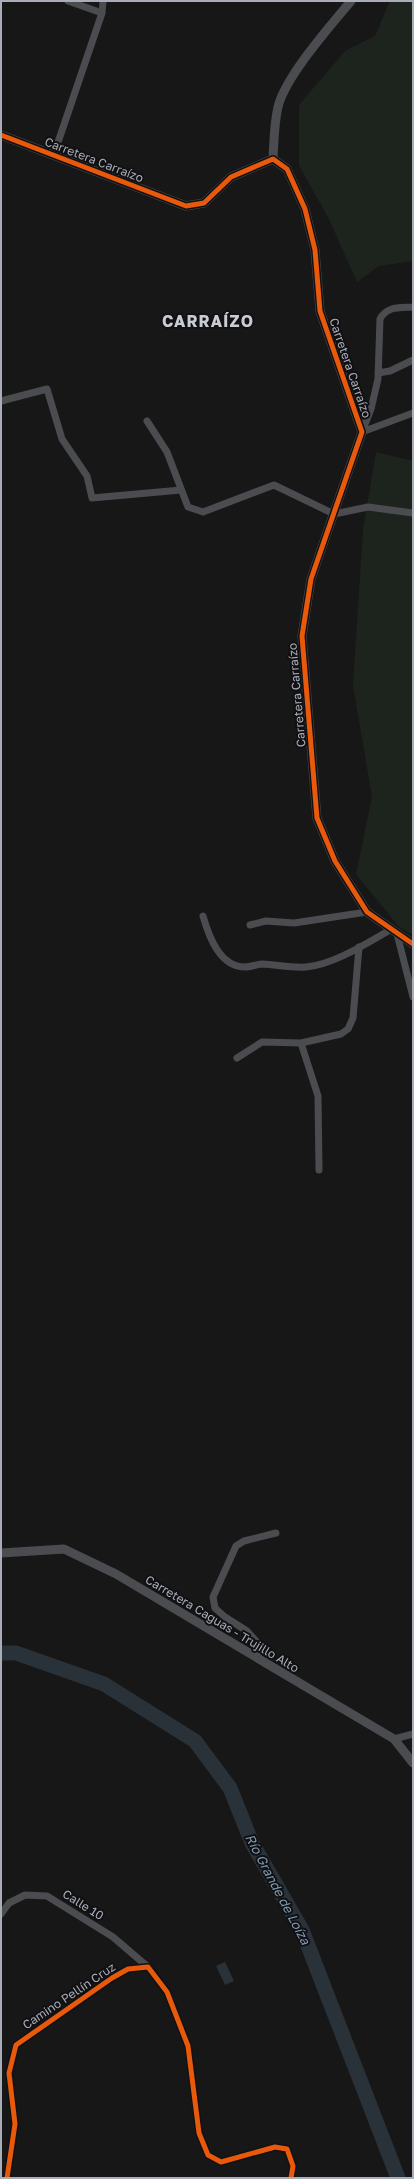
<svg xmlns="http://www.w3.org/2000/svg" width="414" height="2179" viewBox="0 0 414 2179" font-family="'Golos Text',sans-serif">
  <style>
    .green { fill: #1d241e }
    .water { fill: #2a3239 }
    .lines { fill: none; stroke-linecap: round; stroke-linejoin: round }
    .river { stroke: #2a3239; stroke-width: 15 }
    .minor { stroke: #4b4c50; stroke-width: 7 }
    .tertiary { stroke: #4b4c50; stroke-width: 9 }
    .cycleway-casing { stroke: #111113; stroke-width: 8 }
    .cycleway { stroke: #e8590c; stroke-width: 5 }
    .labels { text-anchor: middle; stroke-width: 4; stroke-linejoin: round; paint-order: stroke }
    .street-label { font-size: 12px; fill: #a8adb8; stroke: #111113 }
    .water-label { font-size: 13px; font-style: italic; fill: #7f9bb3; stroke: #111113 }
    .district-label { font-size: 16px; font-weight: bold; letter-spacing: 1px; fill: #c9ccd4; stroke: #111113 }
  </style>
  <rect width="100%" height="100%" fill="#171717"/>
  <path class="green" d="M390 1H413V261L379 266 357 282 329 219 299 165V105L345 51 375 36Z
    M376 452 413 461V935L399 927 356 874 372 797 353 685 363 530Z"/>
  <path class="water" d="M225 1962 234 1981 225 1985 216 1966Z"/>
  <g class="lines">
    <path class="river" d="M1 1653H16L104 1684 195 1741 230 1788 252 1843 302 1930 398 2178"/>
    <path class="minor" d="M68 1 102 13
      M54 154 102 13 103 1
      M378 373 390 371 413 360
      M1 401 47 389 62 439 87 476 92 498 181 490
      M147 421 167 452 188 507 203 512 274 485 334 514 368 507 413 513
      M362 432 371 409 378 379 380 319C387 306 399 308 413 307
      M362 432 413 413
      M203 916C209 937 220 967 245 967 251 967 257 964 263 964 278 965 292 968 306 967 333 965 367 943 390 930
      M250 925 266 921 294 923 367 912
      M397 934 413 997
      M301 1043 318 1096 319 1170
      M237 1058 262 1042 301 1043 341 1034 348 1029 353 1018 359 947
      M259 1659 256 1641 247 1631 225 1617 215 1608 213 1597 236 1546 244 1541 276 1533
      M394 1739 413 1734
      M1 1914 9 1903 25 1895 47 1896 113 1937 148 1967
      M7 2178 15 2124 9 2073 16 2045 112 1978 128 1969 148 1967 167 1992 188 2046 199 2133 208 2155 221 2162 275 2147 287 2149 293 2166 291 2178"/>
    <path class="tertiary" d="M1 135 186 206 204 203 231 177 273 159 287 169 305 209 315 250 320 311 362 432 311 579 302 636 317 818 335 861 367 912 413 944
      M273 159C274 141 274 124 278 107 285 77 331 25 351 1
      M1 1553 64 1549 116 1574 394 1739 413 1763"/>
    <defs>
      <path id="cycleway" d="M1 135 186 206 204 203 231 177 273 159 287 169 305 209 315 250 320 311 362 432 311 579 302 636 317 818 335 861 367 912 413 944
        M7 2178 15 2124 9 2073 16 2045 112 1978 128 1969 148 1967 167 1992 188 2046 199 2133 208 2155 221 2162 275 2147 287 2149 293 2166 291 2178"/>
    </defs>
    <use href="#cycleway" class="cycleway-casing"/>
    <use href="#cycleway" class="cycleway"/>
  </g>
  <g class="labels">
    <g class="street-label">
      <text transform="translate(94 160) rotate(21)" y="4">Carretera Carraízo</text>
      <text transform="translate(350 368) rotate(71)" y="4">Carretera Carraízo</text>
      <text transform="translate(297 695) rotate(-95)" y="4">Carretera Carraízo</text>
      <text transform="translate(222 1624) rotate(31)" y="4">Carretera Caguas - Trujillo Alto</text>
      <text transform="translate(83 1905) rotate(32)" y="4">Calle 10</text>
      <text transform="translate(69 1996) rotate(-34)" y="4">Camino Pellín Cruz</text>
    </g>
    <g class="water-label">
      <text transform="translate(278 1889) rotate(62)" y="5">Río Grande de Loíza</text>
    </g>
    <g class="district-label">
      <text x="208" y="327">CARRAÍZO</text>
    </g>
  </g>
  <rect width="414" height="2179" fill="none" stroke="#a8adb8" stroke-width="4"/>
</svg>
